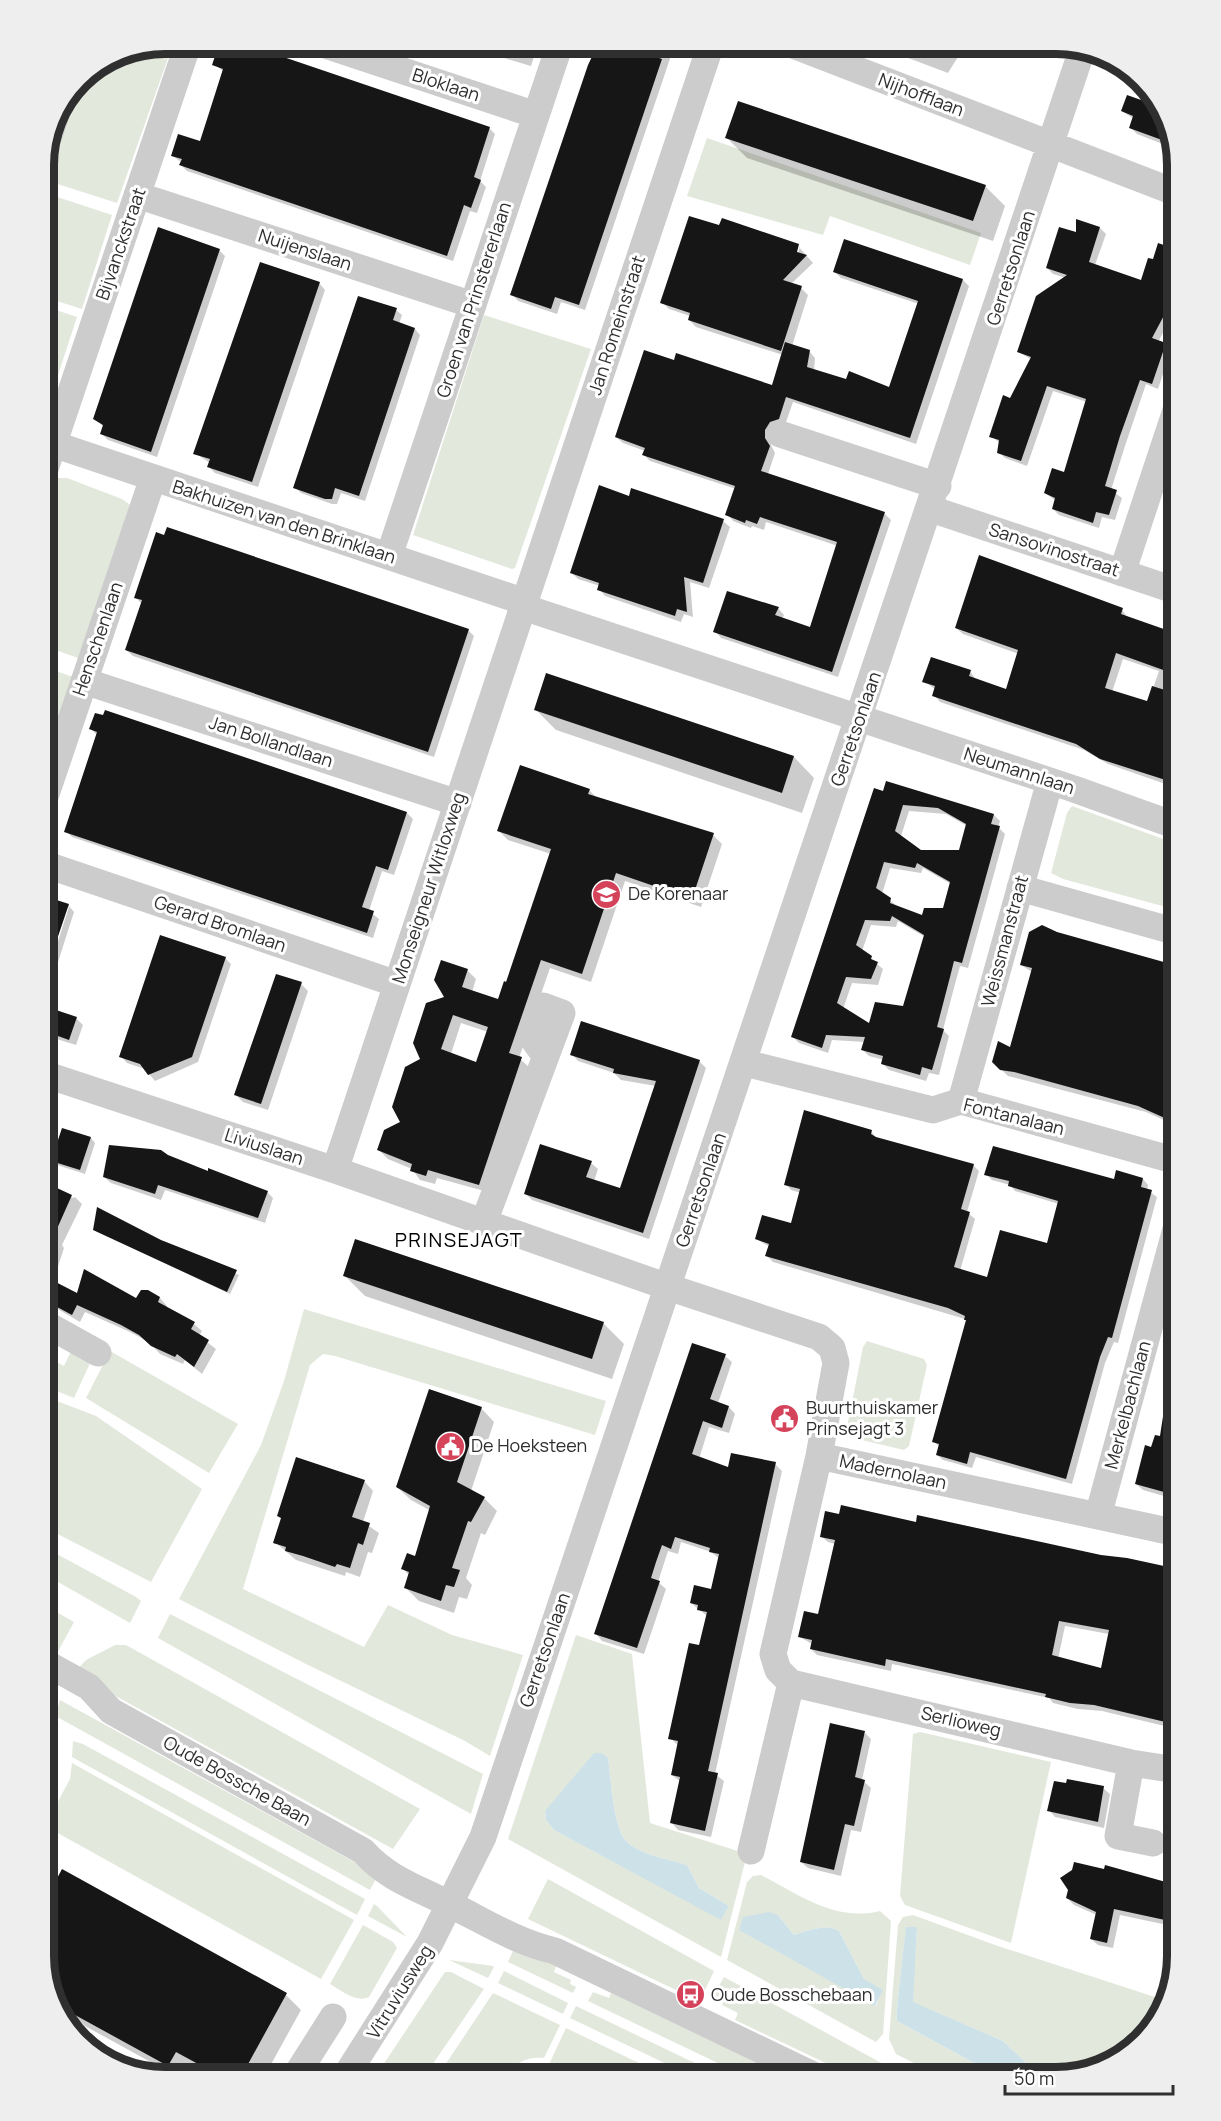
<svg xmlns="http://www.w3.org/2000/svg" width="1221" height="2121" viewBox="0 0 1221 2121" font-family="Manrope,sans-serif">
  <style>
    .green { fill: #e3e8dc; fill-rule: evenodd }
    .water { fill: #cde1e9 }
    .shadow { fill: #0003; fill-rule: evenodd }
    .building { fill: #161616; fill-rule: evenodd }
    .lines { fill: none; stroke-linecap: round; stroke-linejoin: round }
    .minor { stroke: #ccc; stroke-width: 27 }
    .labels { text-anchor: middle; stroke-width: 6; stroke-linejoin: round; paint-order: stroke }
    .street-label { font-size: 18px; fill: #2f2f2f; stroke: #fff }
    .poi-label { font-size: 18px; fill: #2f2f2f; stroke: #fff; text-anchor: start }
    .neighbourhood-label { font-size: 20px; letter-spacing: 1.5px; fill: #000; stroke: #fff }
    .rim { fill: none; stroke: #2f2f2f; stroke-width: 8 }
  </style>
  <rect width="100%" height="100%" fill="#fff"/>
  <path class="green" d="M165 44H173L117 203 45 180 79 79 119 53Z
    M707 138 981 233 970 265 830 216 823 235 687 196Z
    M45 193 112 215 82 309 44 297Z
    M44 306 77 317 44 418Z
    M484 315 591 349 515 568 512 569 413 535Z
    M58 478H67L122 499 129 504 131 513 78 658 44 646V505L50 485Z
    M44 667 76 678 44 770Z
    M1072 806 1177 844V910L1063 879 1051 873 1067 813Z
    M304 1309 606 1401 595 1435 335 1356 323 1354 310 1365 243 1589 364 1647 388 1605 452 1635 523 1655 490 1756 465 1741 306 1664 179 1599 261 1445 284 1381Z
    M867 1341 924 1359 927 1365 909 1446 904 1450 849 1437 846 1432 863 1347Z
    M73 1347 92 1359 74 1398 44 1386V1355L64 1366Z
    M110 1351 238 1424 209 1473 86 1398Z
    M44 1396 96 1416 202 1489 151 1582 44 1527Z
    M44 1547 136 1597 141 1601 130 1623 44 1574Z
    M44 1605 74 1622 55 1657 44 1650Z
    M170 1614 483 1774 471 1814 158 1638Z
    M576 1635 632 1654 650 1823 747 1854 721 1957 508 1839ZM608 1758C611 1777 613 1827 626 1841 640 1855 668 1859 687 1865L699 1888 729 1906 721 1919 554 1830 546 1820 545 1811 549 1807Z
    M115 1645H126L420 1809 393 1849 74 1673 86 1660Z
    M60 1700 378 1875 370 1890 59 1718 56 1714Z
    M44 1726 57 1735 44 1777Z
    M920 1732 1051 1762 1011 1943 905 1905 900 1896 913 1734Z
    M73 1741 83 1744 365 1899 357 1915 72 1757Z
    M72 1763 354 1920 321 1979 45 1826 70 1779Z
    M761 1875C800 1895 835 1922 880 1911L891 1921 883 2034 876 2042 727 1960 747 1882 753 1876ZM778 1915 794 1935C808 1931 826 1923 839 1931L864 1979 882 1990 876 2006 739 1929Z
    M548 1879 714 1971 702 1996 683 1987 680 1992 528 1919Z
    M374 1904 377 1906 407 1937 368 1916Z
    M913 1915 995 1945 1164 2000 1157 2023 1109 2065 1056 2077H1041L1003 2041 912 2002 917 1927H907C905 1940 895 2015 897 2021L1000 2077H941L896 2054 889 2039 898 1925 903 1917Z
    M363 1925 393 1942 397 1948 369 1997C356 2003 342 1991 330 1984Z
    M515 1946 556 1966 554 1972 571 1980 570 1984 576 1987 573 1993 508 1962Z
    M449 1960 493 1966 494 1967 488 1978Z
    M504 1971 568 2003 563 2014 498 1983Z
    M445 1972H451L484 1989 424 2077H375Z
    M724 1977 907 2077H855L735 2020 738 2013 722 2005 724 2001 713 1996Z
    M593 1992 609 1998 611 1993 787 2077H747L588 2001Z
    M493 1993 560 2025 544 2058C528 2056 514 2062 506 2077H437Z
    M576 2006 724 2077H694L570 2018Z
    M566 2028 668 2077H543Z"/>
  <path class="water" d="M594 1753H602L608 1758C611 1777 613 1827 626 1841 640 1855 668 1859 687 1865L699 1888 729 1906 721 1920 554 1830 546 1820 545 1811Z
    M769 1912 778 1915 794 1935C808 1931 826 1923 839 1931L864 1979 883 1990 875 2006 739 1930 743 1917Z
    M906 1927H917L913 2002 1003 2041 1041 2077H1000L897 2021C895 2016 905 1940 906 1927Z"/>
  <path class="shadow" d="M221 44H238L489 128 495 134 480 181 486 187 477 213 470 211 453 261 187 171 181 165 182 163 172 155 201 142 224 72 214 64Z
    M456 44H538L531 66Z
    M597 44H675L585 310 561 302 557 314 518 301 512 294Z
    M871 44H966L948 73Z
    M1158 104 1165 112 1173 148 1137 134 1131 128 1134 119 1122 111 1157 107Z
    M727 138 985 186 1005 206 993 241 747 158Z
    M1077 221 1100 228 1106 234 1095 265 1142 281 1154 261 1176 251 1177 246V312L1175 311 1158 342 1171 350 1158 389 1146 384 1126 443 1111 490 1122 498 1115 520 1102 517 1099 528 1059 515 1053 509 1056 501 1045 493 1065 474 1087 402 1053 391 1027 466 1005 458 999 452 1000 443 991 436 1032 360 1019 352 1066 278 1053 274 1047 268 1078 234Z
    M798 246 813 263 791 284 801 288 808 295 792 346 809 351 815 358 814 370 847 381 890 388 919 304 841 278 835 272 963 280 969 286 916 444 793 402 785 425 771 436V445L775 453 768 474 884 513 891 520 838 677 721 638 715 631 778 608 784 615 782 619 811 628 838 546 766 522 764 530 752 526 751 528 733 521 727 514 736 489 650 461 644 455 645 451 623 443 616 437 773 387 783 355 696 327 689 320 690 316 669 309 662 302ZM797 247H800L796 259Z
    M219 250 225 256 157 457 108 440 102 434 104 427 95 419Z
    M319 283 325 290 258 487 215 473 209 467 210 463 195 453Z
    M396 310 402 315 399 324 415 329 420 335 365 501 341 493 337 504H332L301 493 295 487Z
    M630 498 723 521 730 527 709 588 690 582 693 617 684 614 681 622 605 596 599 589 600 586 578 579 571 572Z
    M1177 514V545L1169 538Z
    M135 597 468 630 474 636 434 757 133 656 126 650 142 604Z
    M1122 610 1128 618 1177 635V788L1108 764 1084 750 940 702 934 695 935 689 924 681 970 671 976 680 1007 691 1019 654 963 634 956 628ZM1123 659 1159 671 1148 703 1112 692Z
    M547 675 794 757 814 778 802 813 556 730 535 709Z
    M106 712 407 813 413 819 394 875 382 871 369 911 379 919 373 938 72 837 66 831 98 736 91 729Z
    M589 790 598 799 713 835 722 844 701 907 625 881 591 982 550 968 519 1058 530 1068 488 1192 437 1178 435 1184 420 1180 412 1169 388 1159 379 1150 402 1122 446 998 467 970 476 979 472 992 498 1001 507 984 551 854 508 840 499 831ZM461 1023 488 1032 477 1064 451 1054Z
    M875 790 994 815 1000 821 998 827 1005 834 968 968 960 966 955 984 943 1030 949 1036 939 1075 929 1073 926 1081 889 1070 883 1064 884 1060 869 1056 863 1050 865 1042 832 1040 828 1053 799 1043 793 1037ZM909 811 946 814 967 826 960 852 921 851 901 836ZM890 868 921 873 923 868 951 884 944 910 923 917 897 906 882 894ZM898 921 925 937 905 1008 870 1026 843 1009 852 983 878 985 883 969 862 951 871 925 896 927Z
    M44 898 68 905 74 912 44 1006V985L69 907H66L44 976Z
    M1057 933 1177 967V1126L1146 1112 1008 1076 994 1062 1011 1049 1032 972 1021 965Z
    M225 958 231 964 198 1062 155 1081 145 1069 127 1063 121 1056Z
    M301 984 308 991 268 1110 243 1102 236 1095Z
    M44 1008 76 1018 83 1025 76 1045 47 1036 44 1037Z
    M582 1023 700 1062 706 1068 649 1239 532 1200 525 1193 591 1163 598 1169 594 1181 621 1190 656 1086 621 1080 614 1073 578 1061 572 1054Z
    M63 1129 91 1138 95 1143 85 1174 57 1165 53 1160Z
    M871 1131 876 1138 973 1165 979 1171 967 1212 975 1219 960 1271 988 1278 1048 1244 1059 1204 1015 1191 1010 1185 992 1180 986 1174 1115 1181 1143 1179 1148 1185 1147 1190 1157 1197 1118 1343 1114 1342 1105 1363 1072 1484 976 1457 972 1468 943 1460 937 1455 940 1447 934 1442 967 1321 965 1319 773 1262 767 1256 770 1247 756 1239 792 1225 801 1193 791 1190 786 1184Z
    M168 1157 267 1192 273 1198 265 1223 165 1190 161 1200 111 1183 104 1177Z
    M44 1184 73 1198 75 1197 82 1204 62 1245 64 1248 53 1282 78 1295 137 1300 160 1298 167 1306 166 1308 194 1324 202 1331 199 1336 216 1349 202 1374 185 1360 183 1364 160 1354 149 1342 130 1332 85 1312 80 1322 44 1301V1218L48 1215 44 1213Z
    M94 1230 161 1241 239 1275 230 1294Z
    M345 1276 603 1323 624 1344 612 1379 365 1296Z
    M725 1356 732 1362 718 1403 729 1407 735 1414 729 1433 709 1427 699 1459 729 1469 775 1464 782 1471 715 1774 724 1781 711 1837 678 1830 672 1823 681 1782 672 1775 678 1745 670 1738 700 1647 707 1616 691 1603 713 1591 720 1559 711 1552 681 1542 678 1554 668 1551 658 1582 666 1589 644 1654 602 1641 596 1634Z
    M1177 1372V1472L1171 1498 1143 1490 1136 1484 1152 1449 1161 1438 1166 1406Z
    M481 1408 494 1422 471 1491 484 1498 497 1511 485 1535 481 1533 466 1578 472 1585 467 1599 459 1597 454 1613 419 1601 406 1588 410 1576 403 1569 416 1558 431 1511 411 1500 397 1487Z
    M364 1481 373 1491 363 1522 379 1533 372 1553 368 1552 360 1577 346 1572 345 1576 296 1560 275 1542 282 1519 279 1516Z
    M841 1516 917 1524 1176 1570 1177 1561V1729L1102 1711 1078 1709 1053 1703 1049 1698 892 1664 891 1671 817 1655 811 1649 812 1644 800 1637 819 1616 835 1544 828 1542 821 1536ZM1065 1626 1109 1634 1102 1670 1058 1659Z
    M865 1733 871 1739 862 1780 871 1788 861 1832 851 1830 841 1876 808 1868 801 1862Z
    M1103 1788 1110 1794 1104 1828 1055 1817 1049 1810Z
    M1073 1871 1173 1885 1177 1890V1900L1172 1926 1120 1915 1113 1948 1098 1945 1091 1939 1097 1915 1074 1905 1067 1898Z
    M44 1904 286 1995 301 2010 264 2077H211L192 2066 185 2077H178L85 2026 69 2011 72 2005 52 1994 44 1956Z"/>
  <path class="building" d="M219 44H234L247 48 248 45 490 127 474 177 481 180 471 208 464 205 447 256 179 165 182 159 171 156 178 134 200 141 209 113 223 69 212 65Z
    M598 44H627L626 47 662 59 579 305 555 297 551 309 510 295 588 65Z
    M1127 95 1161 107 1165 113 1173 144 1129 128 1133 116 1121 111Z
    M738 101 986 185 973 221 725 138Z
    M689 216 719 225 722 218 799 244 797 252 807 255 783 280 802 286 781 351 688 320 690 313 660 303Z
    M1076 219 1100 227 1089 262 1141 280 1148 258 1153 259 1158 243 1178 250V309L1169 306 1152 338 1166 343 1152 384 1140 380 1120 436 1105 486 1117 490 1109 515 1096 512 1093 523 1052 509 1055 498 1044 493 1052 468 1064 472 1086 399 1047 386 1021 461 997 453 999 440 989 437 1003 395 1010 398 1031 357 1017 352 1036 296 1067 275 1046 268 1059 227 1076 232Z
    M158 227 220 249 151 452 100 434 103 425 93 419Z
    M844 239 963 279 910 438 786 397 779 419 770 422 765 430V438L770 446 761 471 885 512 832 672 713 632 727 591 779 607 775 615 810 627 837 542 760 517 757 524 746 520 745 523 725 515 735 486 642 455 645 448 615 437 644 350 674 360 676 353 772 385 785 342 810 350 807 367 846 379 849 371 889 387 918 301 833 272Z
    M260 262 320 282 252 482 207 467 210 459 193 454Z
    M358 296 397 308 393 320 415 328 359 496 335 488 332 499H325L293 488Z
    M599 485 629 496 631 488 724 519 703 583 684 577 687 612 677 609 675 616 597 590 599 583 570 573Z
    M167 527 469 629 428 752 125 650 142 600 134 598 156 532 164 535Z
    M979 555 1123 608 1121 614 1178 634V668L1166 671 1116 653 1105 688 1147 701 1152 686 1178 694V784L1100 759 1076 744 932 696 935 686 922 682 931 657 971 670 969 676 1006 689 1018 650 955 628Z
    M546 673 794 756 782 793 534 710Z
    M105 710 407 812 388 870 376 866 362 907 374 911 367 933 64 832 97 732 89 729 95 713 103 715Z
    M520 765 590 789 588 794 714 833 692 899 616 873 582 974 541 960 509 1053 522 1057 479 1185 428 1170 426 1176 410 1171 412 1164 377 1150 384 1130 400 1122 392 1107 405 1067 420 1059 413 1043 426 1003 444 997 434 980 441 960 468 969 462 987 498 999 504 981 506 982 551 849 497 831ZM453 1015 488 1027 476 1062 441 1049Z
    M886 781 994 814 991 824 1000 826 962 963 954 961 950 977 937 1027 944 1029 932 1070 922 1067 920 1075 881 1064 883 1056 861 1050 865 1037 826 1035 822 1048 791 1037 874 788 883 791ZM903 805 938 808 966 824 959 850H921L895 831ZM884 862 915 868 917 863 950 882 943 908H924L922 915 890 903 891 898 876 888ZM892 916 924 935 903 1006 875 1002 869 1023 837 1003 846 977 871 979 878 962 871 959 872 956 856 945 865 920 890 921Z
    M44 896 69 904 47 969H44Z
    M1042 925 1057 932 1178 966V1124L1138 1106 1014 1072 1000 1070 992 1062 998 1041 1010 1047 1032 968 1020 965 1029 932Z
    M160 935 226 957 192 1057 148 1075 140 1064 119 1057Z
    M276 974 302 982 261 1104 234 1095Z
    M44 1006 77 1017 69 1040 44 1031Z
    M581 1021 700 1060 643 1233 524 1194 540 1144 592 1161 586 1177 620 1188 656 1081 613 1073 614 1069 570 1055Z
    M804 1110 872 1130 871 1134 876 1137 974 1164 961 1209 970 1212 954 1267 987 1277 1000 1230 1047 1243 1058 1201 1008 1186 1009 1181 984 1175 993 1146 1114 1179 1116 1170 1143 1178 1141 1187 1152 1190 1112 1338 1108 1337 1100 1357 1066 1479 970 1452 967 1464 936 1455 939 1444 932 1442 966 1320H964L965 1316 948 1308 765 1256 769 1244 755 1239 762 1215 791 1223 800 1189 784 1185Z
    M62 1128 91 1137 80 1170 51 1161Z
    M109 1145 161 1150 168 1155 208 1171V1168L268 1191 258 1218 158 1185 155 1194 103 1177Z
    M44 1182 72 1195 44 1258Z
    M97 1207 161 1240 237 1270 227 1292 93 1230Z
    M355 1239 604 1322 592 1359 343 1276Z
    M84 1269 136 1298 141 1290H148L160 1297 158 1302 195 1322 191 1329 209 1340 194 1367 177 1354 175 1357 151 1346 139 1335 121 1325 77 1305 72 1315 44 1300V1276L77 1293Z
    M692 1343 726 1354 710 1399 729 1406 722 1428 703 1421 692 1454 728 1467 731 1453 776 1462 708 1771 718 1773 705 1831 670 1823 680 1777 671 1775 678 1741 668 1739 689 1643 699 1645 707 1612 697 1610 698 1605 690 1603 694 1585 711 1589 719 1554 709 1552 710 1548 675 1537 671 1549 662 1545 656 1562 651 1578 660 1581 637 1648 594 1634Z
    M429 1389 482 1407 457 1482 485 1497 471 1522 468 1521 452 1568 460 1570 454 1587 446 1585 441 1601 404 1588 409 1572 401 1569 407 1553 415 1556 430 1506 396 1487Z
    M1167 1390 1178 1391V1442L1164 1492 1135 1484 1145 1445 1151 1447 1155 1435 1160 1436Z
    M296 1457 365 1480 352 1517 370 1523 363 1545 358 1543 350 1568 337 1564 335 1567 303 1556 285 1551 286 1547 273 1543 281 1518 277 1516Z
    M841 1505 916 1522 917 1515 1101 1555 1127 1558 1178 1569V1725L1094 1705 1070 1703 1045 1697 1046 1694 886 1659 885 1666 810 1649 812 1640 798 1637 804 1611 818 1614 835 1540 820 1537 825 1511 839 1514ZM1059 1621 1109 1630 1101 1668 1052 1655Z
    M830 1723 865 1731 855 1777 865 1780 854 1826 845 1824 834 1870 800 1862Z
    M1067 1779 1104 1786 1098 1822 1047 1811 1054 1781 1066 1783Z
    M1074 1862 1104 1869 1105 1865 1173 1884 1165 1920 1114 1909 1107 1943 1090 1939 1096 1912 1066 1898 1068 1890 1060 1878 1072 1870Z
    M62 1869 287 1993 241 2077H222L176 2052 168 2066 55 2004 44 1956V1903Z"/>
  <g class="lines">
    <path class="minor" d="M322 44 536 115
      M790 44 1177 193
      M50 133 56 114
      M137 195 473 305
      M780 434 938 486
      M44 441 525 602
      M44 472 188 44
      M931 509 1177 591
      M389 556 560 44
      M1122 573 1177 407
      M523 607 1074 789 1177 826
      M84 681 458 803
      M44 800 153 478
      M44 864 397 984
      M1020 888 1177 932
      M745 1063 933 1110 961 1101 1177 1161
      M44 1074 335 1170 668 1287 819 1337 832 1348 836 1363 819 1456 1177 1533
      M961 1101 1050 781
      M335 1170 711 44
      M484 1222 562 1013 543 1006 533 1039 544 1054
      M44 1323 98 1353
      M819 1456 773 1654 778 1670 791 1683 1131 1763 1177 1770
      M1098 1516 1177 1225
      M44 1662 89 1687 111 1711 363 1851C388 1879 416 1887 449 1904 486 1922 514 1941 555 1951L817 2077
      M1131 1763 1118 1836 1153 1843
      M751 1851 791 1683
      M295 2077 333 2017
      M345 2077 430 1943 483 1837 1082 50"/>
  </g>
  <defs>
    <symbol id="school-disc" viewBox="-11 -11 22 22"><circle r="9.5" fill="#d5435b" stroke="#fff"/><path d="M0-5L7-2L0 1L-7-2ZM-4 1L0 2.5L4 1V4Q0 6-4 4Z" fill="#fff"/></symbol>
    <symbol id="civic-disc" viewBox="-11 -11 22 22"><circle r="9.5" fill="#d5435b" stroke="#fff"/><path d="M-.6-6.5H3V-4.5H.6V-3L4-1V1h2V6H-6V1h2V-1L-.6-3ZM-1.2 2.5V6h2.4V2.5Z" fill="#fff"/></symbol>
    <symbol id="bus-disc" viewBox="-11 -11 22 22"><circle r="9.5" fill="#d5435b" stroke="#fff"/><path d="M-5-6H5V4H4V6H2V4H-2V6H-4V4H-5ZM-3.5-4V0h7V-4ZM-3.5 1.2v1.5H-2V1.2ZM2 1.2v1.5H3.5V1.2Z" fill="#fff"/></symbol>
  </defs>
  <g fill-rule="evenodd">
    <use href="#school-disc" x="590" y="878" width="33" height="33"/>
    <use href="#civic-disc" x="768" y="1402" width="33" height="33"/>
    <use href="#civic-disc" x="434" y="1430" width="33" height="33"/>
    <use href="#bus-disc" x="674" y="1978" width="33" height="33"/>
  </g>
  <g class="labels">
    <g class="street-label">
      <text transform="translate(446 85) rotate(18)" y="6">Bloklaan</text>
      <text transform="translate(921 95) rotate(21)" y="6">Nijhofflaan</text>
      <text transform="translate(121 244) rotate(-71)" y="6">Bijvanckstraat</text>
      <text transform="translate(305 250) rotate(18)" y="6">Nuijenslaan</text>
      <text transform="translate(1011 268) rotate(-72)" y="6">Gerretsonlaan</text>
      <text transform="translate(474 300) rotate(-72)" y="6">Groen van Prinstererlaan</text>
      <text transform="translate(617 325) rotate(-72)" y="6">Jan Romeinstraat</text>
      <text transform="translate(284 522) rotate(18)" y="6">Bakhuizen van den Brinklaan</text>
      <text transform="translate(1054 550) rotate(18)" y="6">Sansovinostraat</text>
      <text transform="translate(98 639) rotate(-71)" y="6">Henschenlaan</text>
      <text transform="translate(856 729) rotate(-71)" y="6">Gerretsonlaan</text>
      <text transform="translate(271 742) rotate(18)" y="6">Jan Bollandlaan</text>
      <text transform="translate(1019 771) rotate(18)" y="6">Neumannlaan</text>
      <text transform="translate(429 888) rotate(-72)" y="6">Monseigneur Witloxweg</text>
      <text transform="translate(220 924) rotate(19)" y="6">Gerard Bromlaan</text>
      <text transform="translate(1005 941) rotate(-75)" y="6">Weissmanstraat</text>
      <text transform="translate(1014 1117) rotate(14)" y="6">Fontanalaan</text>
      <text transform="translate(264 1147) rotate(18)" y="6">Liviuslaan</text>
      <text transform="translate(701 1190) rotate(-71)" y="6">Gerretsonlaan</text>
      <text transform="translate(1128 1405) rotate(-75)" y="6">Merkelbachlaan</text>
      <text transform="translate(893 1472) rotate(12)" y="6">Madernolaan</text>
      <text transform="translate(545 1650) rotate(-71)" y="6">Gerretsonlaan</text>
      <text transform="translate(961 1722) rotate(13)" y="6">Serlioweg</text>
      <text transform="translate(237 1781) rotate(29)" y="6">Oude Bossche Baan</text>
      <text transform="translate(400 1992) rotate(-58)" y="6">Vitruviusweg</text>
    </g>
    <g class="poi-label">
      <text x="628" y="900">De Korenaar</text>
      <text x="806" y="1414">Buurthuiskamer<tspan x="806" dy="21">Prinsejagt 3</tspan></text>
      <text x="471" y="1452">De Hoeksteen</text>
      <text x="711" y="2001">Oude Bosschebaan</text>
    </g>
    <g class="neighbourhood-label">
      <text x="459" y="1247">PRINSEJAGT</text>
    </g>
  </g>
  <path d="M0 0H1221V2121H0ZM165 54H1056A111 111 0 0 1 1167 165V1956A111 111 0 0 1 1056 2067H165A111 111 0 0 1 54 1956V165A111 111 0 0 1 165 54Z" fill="#eee" fill-rule="evenodd"/>
  <path class="rim" d="M165 54H1056A111 111 0 0 1 1167 165V1956A111 111 0 0 1 1056 2067H165A111 111 0 0 1 54 1956V165A111 111 0 0 1 165 54Z"/>
  <path d="M1005 2085v9h168v-9" fill="none" stroke="#2f2f2f" stroke-width="3"/>
  <text x="1014" y="2085" font-size="18" fill="#2f2f2f" stroke="#ffffff" stroke-width="4.5" paint-order="stroke">50 m</text>
</svg>
